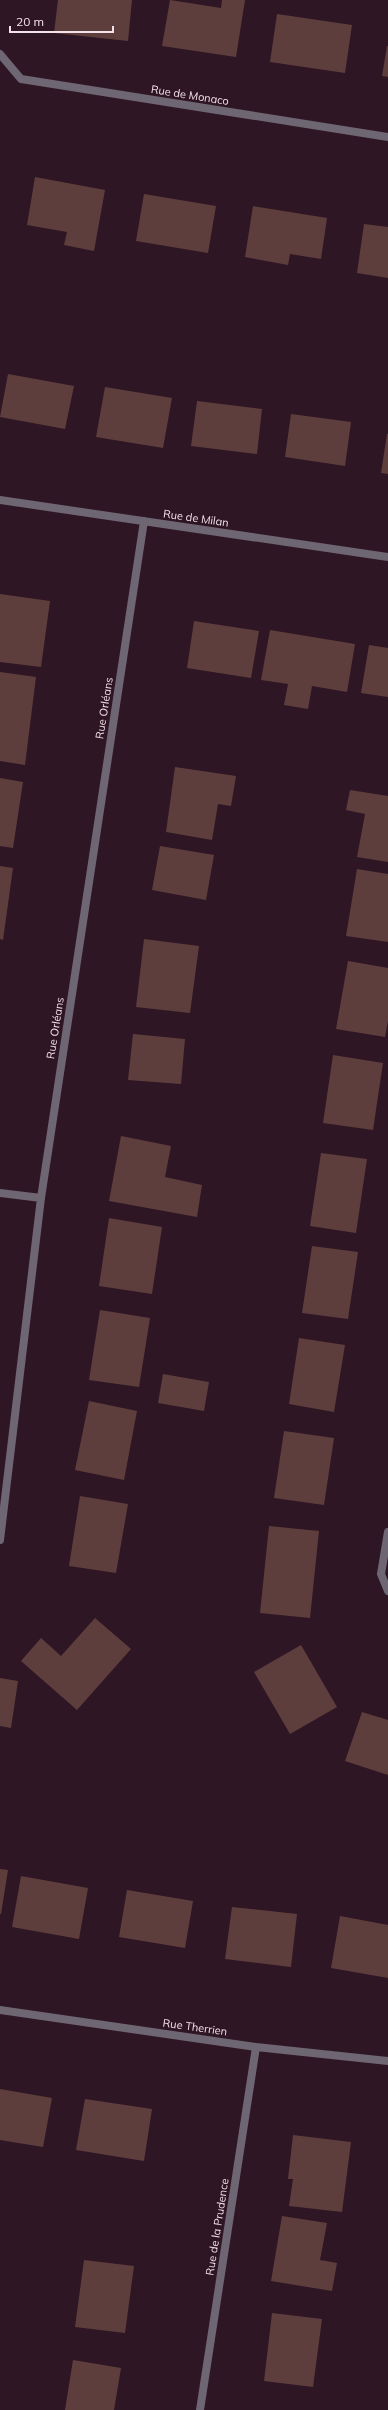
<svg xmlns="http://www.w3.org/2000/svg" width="388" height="2410" viewBox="0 0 388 2410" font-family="Mulish,sans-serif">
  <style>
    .building { fill: #5e3e3d }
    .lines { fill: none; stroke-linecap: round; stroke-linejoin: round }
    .minor { stroke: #6e6673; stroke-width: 8 }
    .labels { text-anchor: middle; stroke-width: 3.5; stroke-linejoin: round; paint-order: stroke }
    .street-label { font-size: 11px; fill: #f3e2ea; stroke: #2f1624 }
  </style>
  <rect width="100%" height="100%" fill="#2f1624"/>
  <path class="building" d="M58 0H132L128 41 54 33Z
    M170 0 221 8 222 0H245L236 57 162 46Z
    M277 14 352 25 345 73 270 62Z
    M387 46H388V77L382 76Z
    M35 177 105 190 94 251 64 245 67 232 27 225Z
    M144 194 216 206 208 253 136 241Z
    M253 206 327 218 321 259 290 254 288 265 245 257Z
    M364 224 388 227V278L357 273Z
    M8 374 74 386 65 429 0 417Z
    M105 387 172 398 163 448 96 437Z
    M197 401 262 409 257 454 191 446Z
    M291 414 351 422 345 466 285 457Z
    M387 434H388V474L381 473Z
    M0 594 50 601 41 667 0 662Z
    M194 621 259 631 251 678 187 668Z
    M270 630 355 644 347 692 312 686 308 709 284 705 288 684 261 680Z
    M369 645 388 648V697L361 693Z
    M0 672 36 677 25 765 0 761Z
    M175 767 236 776 231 806 218 804 212 840 166 832Z
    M0 778 23 782 13 848 0 846Z
    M350 790 388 796V862L357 857 365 814 346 810Z
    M160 846 214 855 206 900 152 890Z
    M0 866 13 868 3 940 0 939Z
    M357 869 388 874V942L346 936Z
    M144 939 199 946 190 1013 136 1007Z
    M348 961 388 968V1021L385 1037 336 1029Z
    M133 1034 185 1039 181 1084 128 1080Z
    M333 1055 383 1063 373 1130 323 1123Z
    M121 1136 171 1146 165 1177 202 1185 197 1217 109 1201Z
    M321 1153 367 1159 356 1233 310 1226Z
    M109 1218 162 1227 152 1294 99 1286Z
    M312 1246 358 1252 348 1319 302 1313Z
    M100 1310 150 1318 139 1387 89 1380Z
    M299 1338 345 1345 334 1412 289 1404Z
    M163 1374 209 1382 204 1411 158 1403Z
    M89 1401 137 1411 124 1480 75 1470Z
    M284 1431 334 1438 324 1505 274 1498Z
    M80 1496 128 1504 116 1573 69 1566Z
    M269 1526 319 1531 310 1618 260 1613Z
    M95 1618 131 1649 77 1710 21 1661 41 1638 61 1656Z
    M301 1645 337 1707 290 1734 254 1672Z
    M0 1678 18 1681 11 1728 0 1726Z
    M362 1712 388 1720V1775L345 1761Z
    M0 1869 8 1870 1 1914H0Z
    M21 1876 88 1888 79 1939 12 1927Z
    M127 1890 193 1901 185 1948 119 1937Z
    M232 1907 297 1914 291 1967 225 1959Z
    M340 1916 388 1925V1978L331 1968Z
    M0 2089 52 2098 43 2147 0 2140Z
    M85 2099 152 2109 144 2161 76 2150Z
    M293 2135 351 2142 342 2212 289 2206 293 2179H288Z
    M282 2216 327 2223 320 2260 337 2263 332 2291 271 2281Z
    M84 2260 134 2266 125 2333 75 2327Z
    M272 2313 322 2319 313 2387 264 2381Z
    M73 2360 121 2368 114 2410H65Z"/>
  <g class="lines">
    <path class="minor" d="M0 54 21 79 388 137
      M0 500 388 557
      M0 1193 41 1198
      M388 1532 381 1574 388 1591
      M0 1540 41 1198 144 521
      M0 2010 256 2047 388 2061
      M200 2410 256 2047"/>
  </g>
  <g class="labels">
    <g class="street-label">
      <text transform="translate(190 95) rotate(9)" y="4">Rue de Monaco</text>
      <text transform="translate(196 518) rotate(8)" y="4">Rue de Milan</text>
      <text transform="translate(104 708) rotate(-81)" y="4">Rue Orléans</text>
      <text transform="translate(55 1028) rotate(-81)" y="4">Rue Orléans</text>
      <text transform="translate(195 2027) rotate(8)" y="4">Rue Therrien</text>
      <text transform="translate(217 2227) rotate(-81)" y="4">Rue de la Prudence</text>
    </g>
  </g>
  <path d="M10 26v6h103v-6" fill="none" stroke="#f3e2ea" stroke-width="2"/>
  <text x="16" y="26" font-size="12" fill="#f3e2ea" stroke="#2f1624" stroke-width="3" paint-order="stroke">20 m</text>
</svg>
